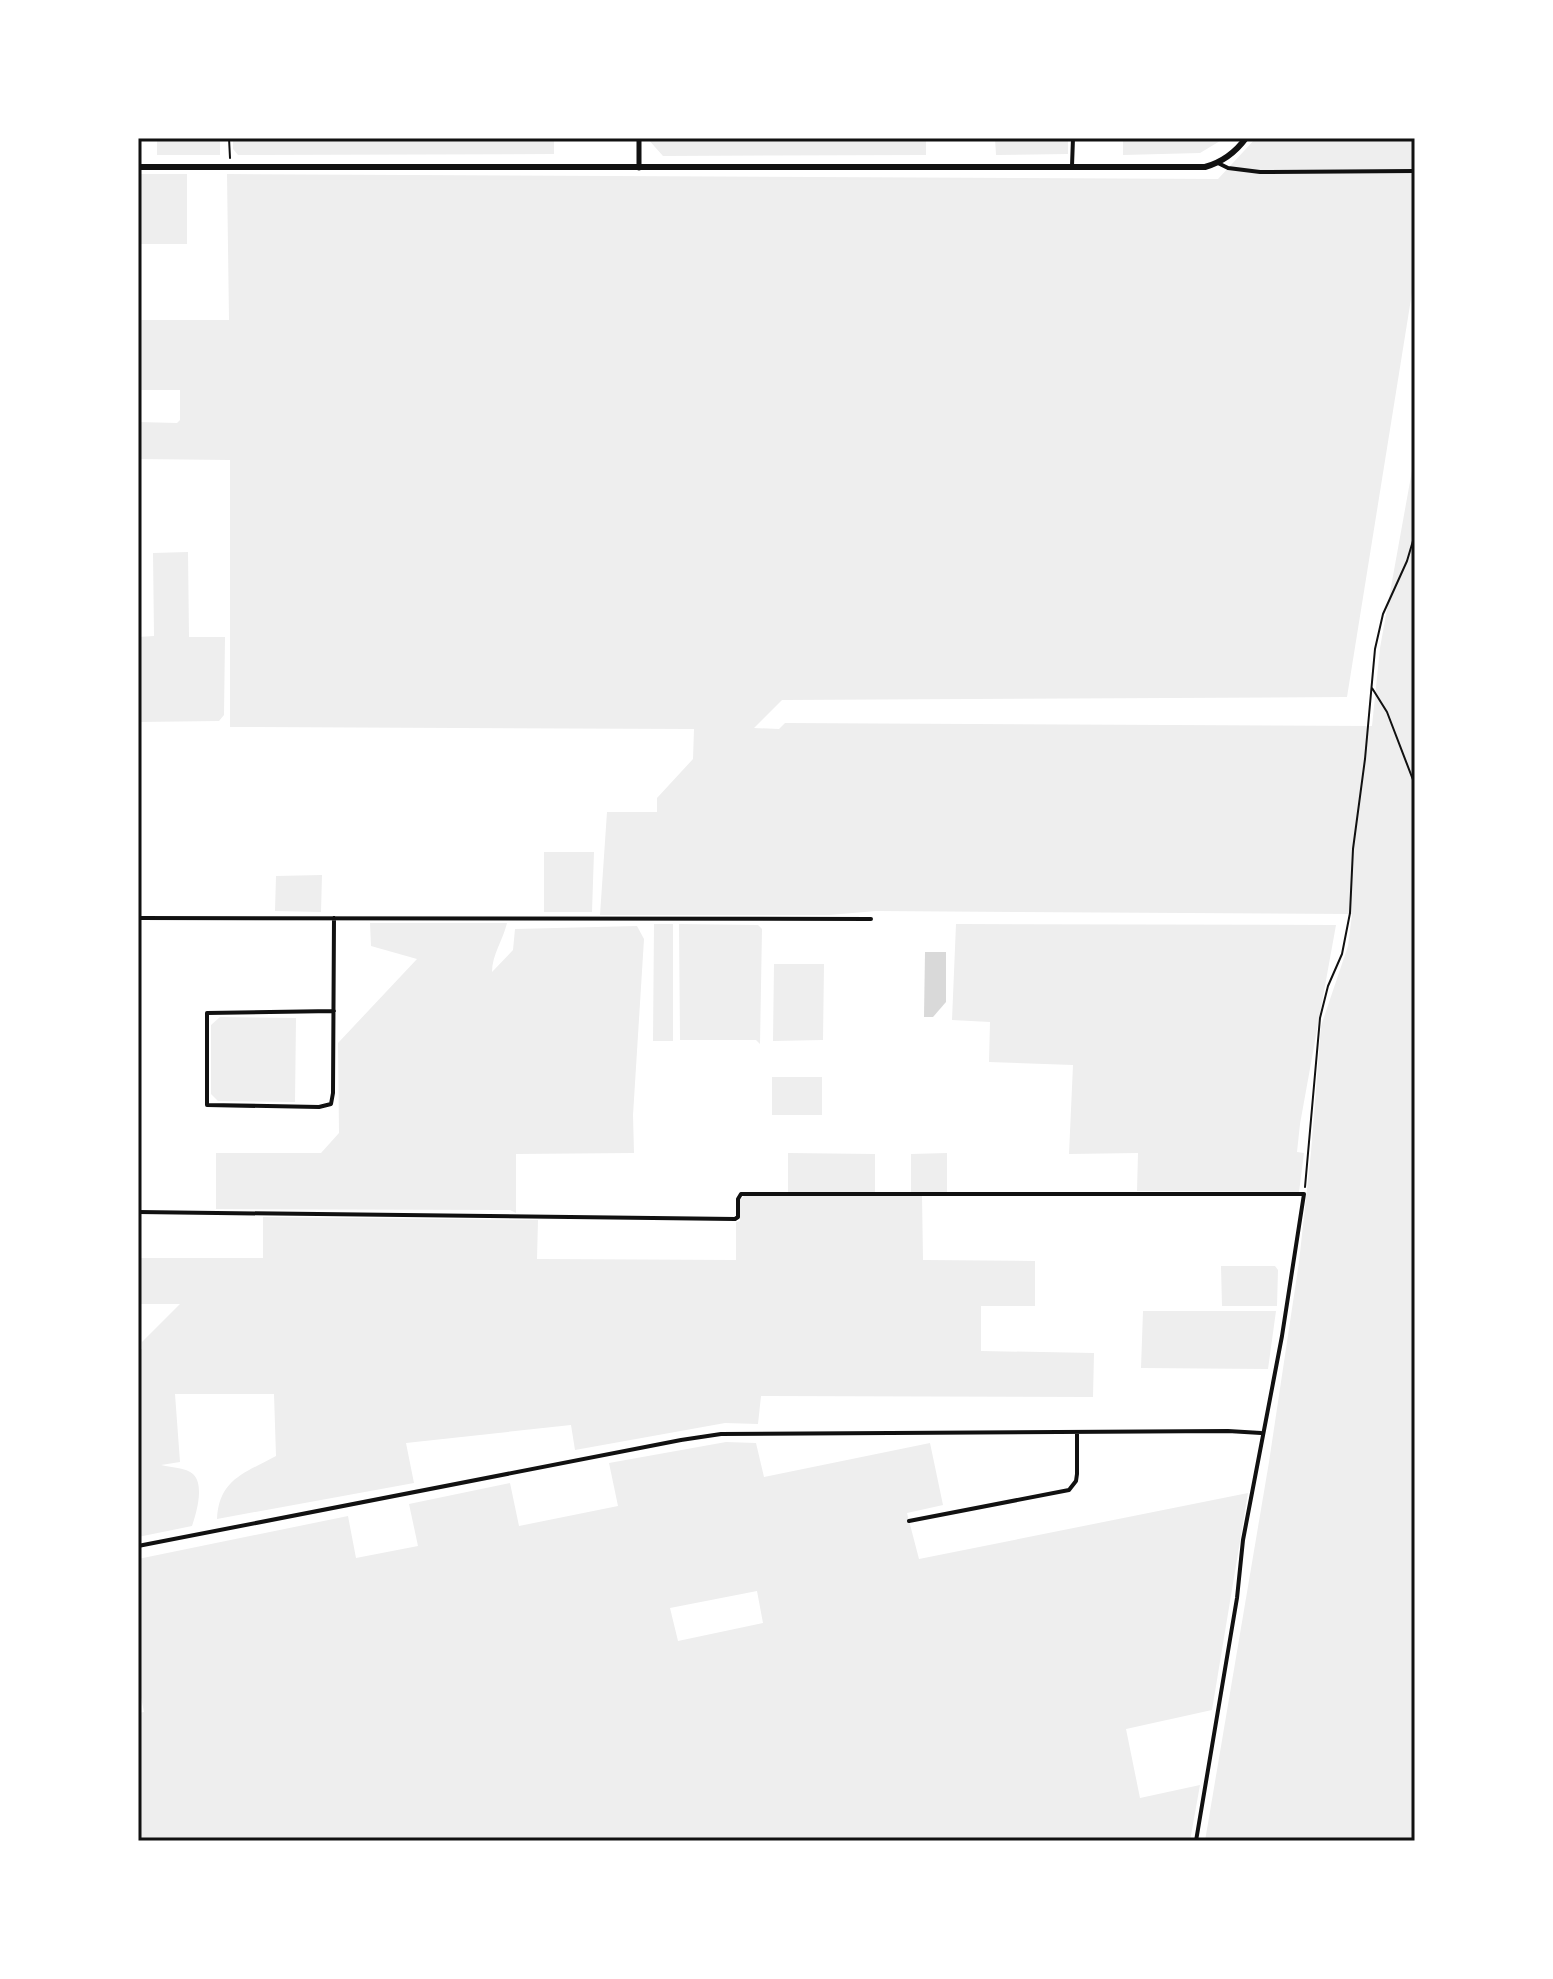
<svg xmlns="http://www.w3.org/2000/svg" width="1553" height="1979" viewBox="0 0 1553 1979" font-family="Quicksand,sans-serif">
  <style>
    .green { fill: #eee; fill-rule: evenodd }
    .water { fill: #d9d9d9 }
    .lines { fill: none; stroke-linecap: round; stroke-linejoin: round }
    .path { stroke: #111; stroke-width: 2 }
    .minor { stroke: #111; stroke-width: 4 }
    .tertiary { stroke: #111; stroke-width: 5 }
    .secondary { stroke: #111; stroke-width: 6 }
    .neatline { fill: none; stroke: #111; stroke-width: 3 }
  </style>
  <rect width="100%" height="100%" fill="#fff"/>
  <path class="green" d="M157 138H220V155H157Z
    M233 138H554V154L238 155 233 149Z
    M647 138H926V155L663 156Z
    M995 138H1068V154L996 155Z
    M1123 138H1225L1200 153 1123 155Z
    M1256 138H1415V274L1347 697 782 700 754 728 779 729 785 723 1372 726 1380 648 1415 454V1841H1205L1269 1462 1299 1262 1311 1152 1321 1026 1348 946 1352 914 876 911 829 915H600L607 812H657V798L693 759 694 729 230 727V460L138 459V422L177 423 180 420V390H138V320H229L227 174 1218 179Z
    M138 174H187V244H138Z
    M188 552 189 637H225L224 715 219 721 138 722V637L154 636 153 553Z
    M544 852H594L592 912H544Z
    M322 875 321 912 275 911 276 876Z
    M370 923H507C503 940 492 955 492 972L513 950 515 929 637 926 644 939 633 1115 634 1153 516 1154V1213L510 1210 216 1209V1153H321L339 1133 338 1043 417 959 371 946Z
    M654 924H673V1041H653Z
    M679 924 758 925 762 929 760 1044 756 1040H680Z
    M956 924 1336 925 1300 1124 1297 1152 1304 1153 1299 1192 1137 1191 1138 1153 1069 1154 1073 1065 989 1062 990 1022 952 1020Z
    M774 964H824L823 1040 773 1041Z
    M220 1017 296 1018 295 1102 218 1101 211 1094V1025Z
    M772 1077H822V1115H772Z
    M788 1153 875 1154V1192H788Z
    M947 1153V1192H911V1154Z
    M922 1195 923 1260 1035 1261V1306H981V1351L1094 1353 1093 1397 761 1396 758 1424 725 1423 575 1450 571 1425 406 1443 414 1483 217 1519C219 1479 245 1473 276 1456L274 1394H175L180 1462 161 1465C169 1467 187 1468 193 1474 205 1485 196 1514 192 1526L138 1537V1349H142V1342L180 1304H138V1258H263V1217L538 1220 537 1259 736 1260V1222L740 1221V1200L744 1196Z
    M1221 1266H1275L1278 1270 1277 1306H1222Z
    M1143 1311H1276L1268 1369 1141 1368Z
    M726 1442 756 1443 764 1477 930 1443 943 1505 907 1513 919 1559 1248 1493 1212 1710 1126 1729 1140 1798 1200 1785 1190 1841H138V1713L144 1712 138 1682V1559L348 1516 356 1558 418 1546 409 1504 510 1483 519 1526 618 1506 609 1463ZM757 1591 763 1623 678 1641 670 1608Z"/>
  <path class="water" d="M925 952H946V1002L933 1017H924Z"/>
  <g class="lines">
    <path class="path" d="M229 138 230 158
      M1372 688 1387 712 1415 785
      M1305 1187 1320 1018 1328 986 1342 954 1350 913 1353 849 1365 759 1375 649 1383 614 1407 561 1415 534"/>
    <path class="minor" d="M1218 163 1228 168 1260 172 1415 171
      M1072 166 1073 138
      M138 918 871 919
      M334 918 333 1093 331 1104 319 1107 207 1105V1013L334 1011
      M138 1212 735 1219 738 1217V1199L741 1194H1304L1282 1336 1243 1540 1237 1598 1196 1841
      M909 1521 1069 1490 1076 1481 1077 1474V1432
      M138 1546 681 1440 721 1434 1228 1431 1261 1433"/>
    <path class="tertiary" d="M639 138V168"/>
    <path class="secondary" d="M138 167H1205C1223 162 1235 153 1246 138"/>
  </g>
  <rect width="1553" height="1979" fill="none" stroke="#ffffff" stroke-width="280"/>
  <rect x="140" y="140" width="1273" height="1699" class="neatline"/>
</svg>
